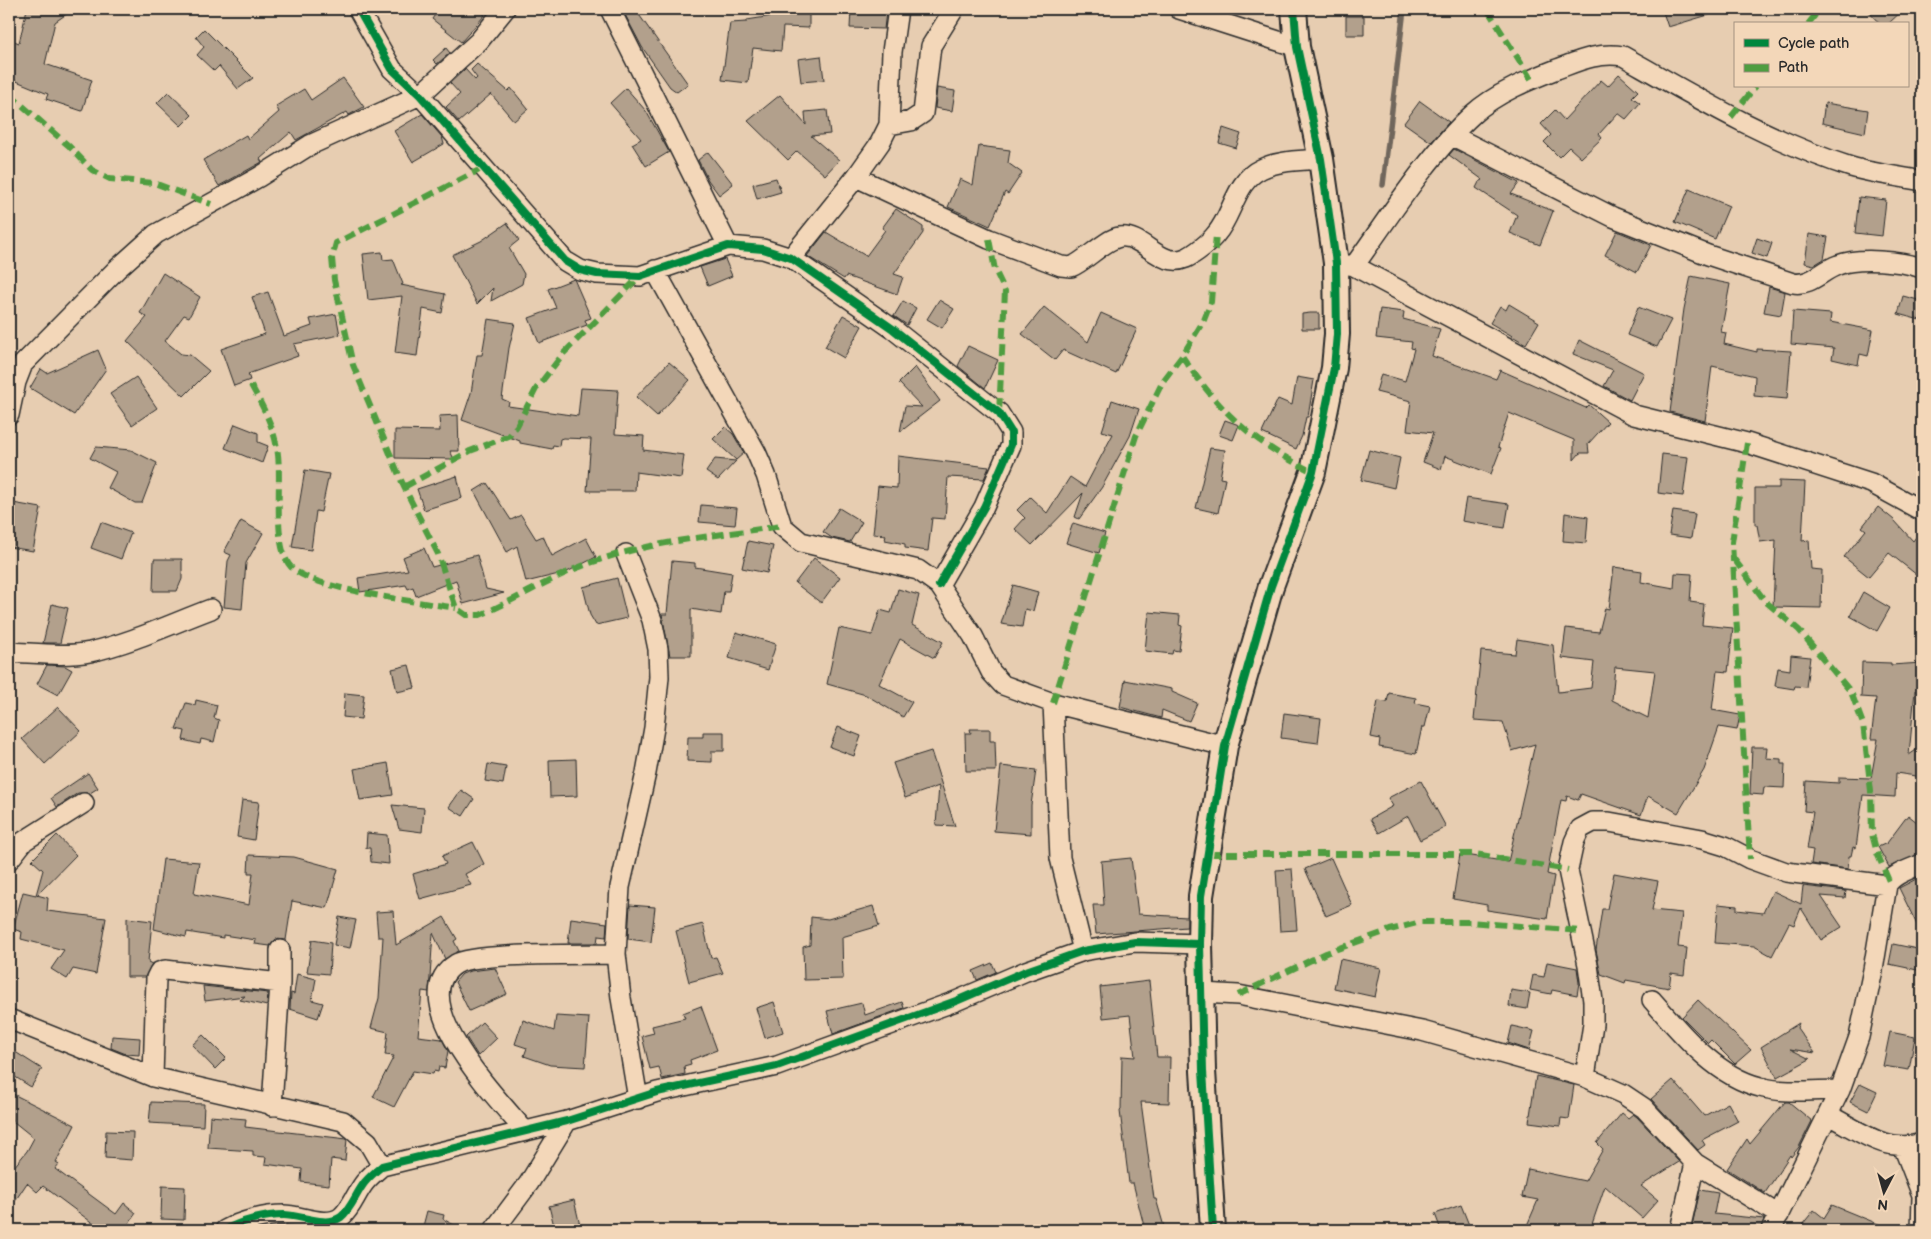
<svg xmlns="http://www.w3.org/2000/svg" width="1931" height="1239" viewBox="0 0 1931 1239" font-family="'Balsamiq Sans',sans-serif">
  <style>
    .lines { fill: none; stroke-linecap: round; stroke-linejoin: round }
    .stream { stroke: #6f665b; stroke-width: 5.5 }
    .building { fill: #b2a08c; stroke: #2b2b2b; fill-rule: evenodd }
    .minor-casing { stroke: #2b2b2b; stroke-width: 22 }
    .tertiary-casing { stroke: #2b2b2b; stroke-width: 28 }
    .minor { stroke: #f3d7b9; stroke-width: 19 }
    .tertiary { stroke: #f3d7b9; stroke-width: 24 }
    .quiet { stroke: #4f9d41; stroke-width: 6; stroke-dasharray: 12 6; stroke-linecap: butt }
    .cycleway-casing { stroke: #f3d7b9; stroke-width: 11 }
    .cycleway { stroke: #00873e; stroke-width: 8 }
  </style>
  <rect width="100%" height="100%" fill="#e7cdb1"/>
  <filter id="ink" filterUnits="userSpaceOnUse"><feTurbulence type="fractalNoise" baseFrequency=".02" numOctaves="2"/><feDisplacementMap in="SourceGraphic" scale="10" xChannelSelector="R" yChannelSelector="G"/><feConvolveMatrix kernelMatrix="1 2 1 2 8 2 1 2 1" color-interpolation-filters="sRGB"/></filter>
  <g filter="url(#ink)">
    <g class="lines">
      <path class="stream" d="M1383 185 1404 9"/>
    </g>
    <path class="building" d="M27 9H74L55 22 45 64 92 80 82 111 46 99 48 94 9 78V39L19 43Z
      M439 9H477L485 15 461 42 432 19Z
      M622 9H635L688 84 677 92 670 87 642 47Z
      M791 9H809V28L783 27 781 51 753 48 748 83 722 80 730 23 747 22V20L791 13Z
      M1662 9H1714L1715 13 1668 27Z
      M1866 9H1904L1888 24H1880Z
      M851 10 886 12 884 29 850 28Z
      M1346 16H1364V35H1346Z
      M204 29 253 78 238 89 219 66 214 71 197 55 204 47 196 37Z
      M446 48 450 53 437 64 433 60Z
      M821 56 824 80 801 82 798 59Z
      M477 64 508 91 511 88 528 109 514 121 491 94 459 122 446 107 460 94 450 83 465 69 475 80 477 78 471 70Z
      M1619 74 1638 91 1632 97 1640 103 1626 119 1618 113 1599 134 1602 138 1581 158 1569 147 1559 157 1544 142 1551 135 1541 124 1555 110 1564 120 1601 80 1608 86Z
      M343 78 364 107 349 115 347 112 296 140 291 132 260 159 262 162 219 186 203 160 246 135 248 139 279 112 276 106 304 89 311 100Z
      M626 88 646 111 669 152 646 166 632 144 641 139 610 103Z
      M937 88 955 91 952 111 935 108Z
      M168 92 192 115 181 126 157 103Z
      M780 95 806 125 805 112 827 110 830 134 811 136 839 160 825 175 797 151 788 160 748 121Z
      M1420 101 1449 122 1431 142 1404 123Z
      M1825 103 1868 110 1865 133 1822 123Z
      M422 114 442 137 444 144 413 162 394 131Z
      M1223 128 1241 134 1236 148 1219 143Z
      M979 146 1010 150 1008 163 1022 173 1008 194 1005 192 990 226 948 207 960 179 973 185Z
      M1454 149 1519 183 1511 194 1553 211 1540 245 1510 233 1517 215 1476 188 1479 182 1483 180 1449 155Z
      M708 152 733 184 719 195 708 180 698 160Z
      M776 178 781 192 757 199 753 184Z
      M1689 189 1729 206 1715 239 1675 222Z
      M1859 197 1886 200 1882 236 1855 233Z
      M896 209 923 227V233L894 274 903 277 897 294 846 276 844 279 807 256 826 232 866 256 885 230 882 228Z
      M507 223 519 240 509 248 524 274 522 284 491 301 493 288 477 304 452 255 481 241Z
      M1617 231 1651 245 1637 272 1605 255Z
      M1809 234 1828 237 1824 259 1814 265 1805 263Z
      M1757 238 1772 243 1767 258 1752 253Z
      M382 252 383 260 393 259 403 284 401 285 445 294 442 313 423 309 417 356 395 353 402 296 368 300 363 254Z
      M725 259 732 276 708 286 700 267Z
      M163 273 200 297 189 317 184 315 165 341 181 354 190 355 209 371 184 396 127 341 147 317 140 313Z
      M1691 276 1730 284 1721 332 1726 333 1724 344 1757 352V349L1791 351 1787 399 1754 396 1755 376 1712 366 1705 421 1670 412 1684 309Z
      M574 279 591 318 585 320 587 325 539 343 529 318 556 308 548 289Z
      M1769 287 1785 292 1781 315 1764 312Z
      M268 292 284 336 312 326 310 319 336 314 340 335 294 344 298 356 248 374 250 380 234 386 221 349 265 334 252 297Z
      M1903 296 1922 301 1920 320 1898 314Z
      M939 300 954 309 942 328 927 319Z
      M903 301 916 308 907 325 894 316Z
      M1509 304 1539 322 1526 344 1490 323 1500 306 1506 310Z
      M1044 307 1088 342 1101 313 1137 329 1116 374 1063 350 1055 360 1022 334Z
      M1638 307 1671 320 1657 347 1627 335Z
      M1380 309 1404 312 1403 319 1440 329 1432 356 1496 379 1500 370 1586 408 1589 405 1608 422 1588 444 1589 453H1580L1574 460V440L1509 413 1498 447 1501 448 1491 474 1445 456 1441 469 1423 462 1433 433 1407 430 1411 401 1376 392 1381 374 1405 381 1414 349 1411 348 1412 342 1376 338Z
      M1793 311 1831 314 1830 322 1873 330 1868 356 1860 354 1858 365 1832 359 1834 348 1791 344Z
      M1310 313H1319V329H1302V314Z
      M843 315 862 326 844 358 825 347Z
      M488 319 515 323 509 348 502 399 509 402 508 406 578 416 581 388 618 390 615 434 644 436 643 450 684 455 681 478 636 472 635 491H587L591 439 563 438 560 439 559 446 553 445 552 449 520 443V441L462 420 471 393 477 355H482Z
      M1579 340 1644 373 1630 400 1604 386 1613 370 1573 354Z
      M968 346 998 360 985 388 958 366Z
      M98 350 106 369 74 415 30 388 41 369 47 373Z
      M669 362 690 380 657 416 636 397Z
      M915 367 940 401 900 432 905 406 922 407 899 383Z
      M136 377 157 408 132 425 110 394Z
      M1297 377 1314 380 1308 417H1306L1302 436 1296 449 1262 433 1278 399 1292 405Z
      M1112 400 1139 409 1130 436 1102 487 1079 519 1075 517 1083 493 1032 545 1015 529 1025 518 1017 510 1030 497 1047 513 1070 477 1085 487 1113 434 1102 431Z
      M458 415 459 451H450L454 459 395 458V430L440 431 439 416Z
      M1225 420 1239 425 1233 440 1219 435Z
      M235 424 258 433V442L268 446 262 463 225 448Z
      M725 427 733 434 744 453 736 460 713 439Z
      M96 447 131 450 157 463 142 503H135L108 488 116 472 90 458Z
      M1210 448 1225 450 1220 478 1225 479 1218 513 1196 508Z
      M1369 450 1400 458 1394 488 1361 480Z
      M1662 454 1688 457 1683 496 1658 493Z
      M898 456 989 467 984 479 948 477 945 519 932 518 928 551 905 548V544L885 540 886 535 873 534 878 486 897 488Z
      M715 459 736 461 718 480 706 472Z
      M305 470 329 474 321 512 316 511 311 550 292 547Z
      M457 476 462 498 424 510 417 489Z
      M1779 481 1805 482 1802 541 1809 540 1811 569 1822 570 1821 608 1773 607 1776 540 1760 542 1757 525H1755V488H1779Z
      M487 483 511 520 521 515 536 539 543 536 552 556 586 538 596 557 567 572 526 582 517 546 507 552 474 491Z
      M1466 498 1509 504 1505 528 1462 521Z
      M13 503 41 508 33 551 9 547V526Z
      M701 505 737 508 735 525 699 522Z
      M1878 507 1894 520 1913 541 1922 529V579L1889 553 1869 577 1844 557 1866 530 1862 527Z
      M839 508 862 522 850 542 832 538 823 532Z
      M1673 511 1695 514 1691 538 1669 535Z
      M1565 513 1588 517 1586 543 1563 541Z
      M241 521 263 533 246 563 242 609 224 607 228 561 231 555 224 552Z
      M101 522 131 533 121 559 91 548Z
      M1073 523 1105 533 1099 553 1066 543Z
      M748 541 773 546 767 573 742 568Z
      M424 548 432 567 477 555 486 589 504 593 463 604 456 580 416 596 413 587 408 589 406 585 360 592 358 578 408 570 403 557Z
      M814 558 840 577 821 603 795 583Z
      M154 559H182V579L177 591H153Z
      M672 561 695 563V567L732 573 729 591H724L721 614 691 609V656H670L662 614H667Z
      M1614 567 1642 571 1641 582 1674 588 1675 573 1692 574 1690 602 1704 604 1702 625 1733 628 1728 672 1717 671 1712 710 1740 715 1737 730 1719 727 1704 770 1678 813 1648 796 1641 815 1581 794 1578 800 1567 796 1566 801 1561 800 1547 874 1554 876 1547 919 1487 910V905L1453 899 1460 854 1508 862 1535 744 1512 751 1503 722 1474 720 1481 651 1515 654 1517 639 1553 645 1558 692 1591 688 1594 662 1562 658 1566 628 1599 632 1605 608 1609 609ZM1615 667 1655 671 1648 718 1612 700Z
      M617 578 627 618 596 625 590 615 583 587Z
      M1013 585 1038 592 1033 611 1025 609 1022 627 1001 624Z
      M898 589 919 595 912 625 943 642 934 658 900 639 879 684 912 702 903 717 866 695 827 684 839 628 872 635 880 610 891 613Z
      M1863 592 1890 608 1877 631 1850 616Z
      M52 604 68 608 60 643H43Z
      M1149 612 1180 615 1179 625 1182 626 1179 651 1173 650 1172 654 1145 651Z
      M736 632 776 644 768 670 729 658Z
      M1791 655 1810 657 1806 687 1795 686 1794 689 1775 686 1778 668 1790 670Z
      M1862 662 1891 663V665L1922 663V691H1915L1909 755 1922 746V777L1896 773 1895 797 1863 795 1856 848 1853 847 1851 856H1849L1848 869 1811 864 1813 850 1807 849 1813 812 1804 811 1806 781 1839 783V777L1871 778 1878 739H1871L1876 698 1861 697Z
      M47 665 65 666 72 670 58 695 37 684Z
      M409 665 415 688 397 692 392 669Z
      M1125 680 1172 689V692L1197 703 1189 721 1162 710 1161 718 1120 707Z
      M345 693 364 695 361 719 343 717Z
      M1389 693 1416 698 1415 703 1430 706 1425 727H1422L1416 754 1379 747 1380 739 1371 737 1378 701 1387 702Z
      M196 700 217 705 214 718 219 720 214 742 201 739 200 744 183 740 185 731 176 729 186 703 195 705Z
      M58 707 81 731 45 764 22 739Z
      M1284 713 1321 718 1318 743 1281 738Z
      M838 727 861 736 854 756 830 747Z
      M970 729H990V741H995L996 771H966L965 733H971Z
      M703 732H724V751H712V762L687 761 688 737H703Z
      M1752 747H1767L1766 758 1781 759V764H1785L1784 788 1764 787 1763 795 1750 794Z
      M931 751 942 786 955 826 936 825 939 786 905 798 893 763Z
      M576 759 577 796 550 797 549 760Z
      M388 763 393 795 360 800 354 769Z
      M488 764 506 767 503 784 485 781Z
      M1001 766 1036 770 1031 805V834L994 831Z
      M88 773 98 788 90 793H78L57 807 51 798Z
      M1421 781 1446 827 1420 840 1408 816 1379 833 1370 819 1393 806 1388 798Z
      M461 790 474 799 463 816 449 807Z
      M242 800 259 802 254 840 237 837Z
      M392 805 424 808 422 832 399 829Z
      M1908 815 1922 826V853L1889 867 1878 847 1887 843Z
      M367 833 387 835 389 864 371 862 370 848H366Z
      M57 835 76 855 37 895 48 898 47 911 106 918 96 974 73 969 67 979 51 969 64 950 21 939 22 932 13 929 23 892 36 895 43 870 32 860Z
      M473 842 484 864 465 874 471 885 420 899 413 874 446 864 442 856Z
      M249 855 294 857 338 869 327 908 292 901 286 940 276 939 270 946 255 944 256 940 223 935V938L187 932 186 937 154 929 163 859 199 862 194 894 249 905 253 873H248Z
      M1131 858 1138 914 1187 917V927L1096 934 1093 905H1104L1101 861Z
      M1331 858 1352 905 1326 916 1305 869Z
      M1292 869 1297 930 1280 931 1276 870Z
      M1614 873 1658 881 1652 910 1682 913 1678 947 1687 948 1684 975 1671 973 1669 988 1626 980 1625 983 1601 974 1596 950 1602 909H1607Z
      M1922 876V935L1899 888Z
      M1803 886 1846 891 1845 898 1821 896 1842 927 1821 940 1801 908 1794 925 1789 923 1772 956 1754 946 1715 943 1718 904 1737 906V910L1763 913 1773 891 1801 904Z
      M630 905 655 907 651 942 628 939Z
      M873 906 879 926 842 937 843 979 804 980 803 947 810 945 811 917 828 919Z
      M393 911 396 945 444 917 457 939 454 941 459 951 445 959 433 933 429 992 422 991 418 1036 442 1039 448 1051 445 1068 439 1067 438 1072 434 1071 433 1074 413 1071 394 1107 373 1097 394 1056 385 1055 388 1032 371 1028 379 998 383 937H378L376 912Z
      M339 917 356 920 350 948 334 945Z
      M127 918 152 921 148 962 152 964 145 977H127Z
      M571 918 607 923 606 937 598 936 597 943H568Z
      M703 924 711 958 716 957 723 973 689 982 676 931Z
      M312 940 331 943 329 974 307 972Z
      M1893 944 1922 950V971L1889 964Z
      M1340 959 1381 968 1375 997 1334 988Z
      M1547 962 1577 968 1579 983 1577 995 1552 990 1551 994 1530 990 1533 975 1544 977Z
      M992 963 996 972 977 980 973 971Z
      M495 968 507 994 469 1011 455 982 462 974 470 971Z
      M297 974 316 979 312 1000 323 1003 318 1018 290 1009 291 993 294 994Z
      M1149 981 1157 1057H1170L1169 1103 1141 1102 1154 1199H1156L1165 1230H1145L1133 1183H1129L1120 1111 1121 1110 1122 1056 1135 1057 1130 1015 1103 1018 1100 987Z
      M203 986 268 993 267 1006 240 1000 245 996 205 1001Z
      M1511 990 1530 993 1527 1009 1509 1006Z
      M1698 1000 1751 1050 1735 1064 1711 1040 1708 1043 1682 1017Z
      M774 1002 783 1032 765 1038 756 1008Z
      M902 1002 904 1008 833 1034 827 1011 862 1003 865 1015Z
      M701 1006 717 1050 690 1060 691 1064 684 1066 685 1074 662 1079 659 1067 650 1069 642 1036 654 1033 652 1026 685 1018 683 1013Z
      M556 1016 589 1018 585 1067 550 1065 524 1056 527 1048 515 1044 523 1020 554 1031Z
      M482 1022 497 1038 478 1056 466 1037Z
      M1799 1023 1797 1028 1815 1053 1790 1049 1810 1059 1777 1077 1761 1047Z
      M1512 1026 1534 1031 1529 1050 1508 1043Z
      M1890 1032 1915 1037 1909 1070 1883 1066Z
      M203 1035 226 1058 215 1069 192 1045Z
      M112 1036 140 1038 139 1055 126 1054 111 1048Z
      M9 1048 42 1069 31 1087 9 1073Z
      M1536 1076 1574 1085 1569 1119 1561 1118 1560 1126 1529 1122Z
      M1673 1080 1704 1116 1728 1103 1738 1121 1702 1140 1705 1145 1698 1150 1651 1099Z
      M1860 1084 1877 1092 1868 1111 1850 1102Z
      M9 1092 75 1125 56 1162 59 1164 55 1169 116 1214 124 1203 136 1213 129 1223 138 1230H102L43 1186 37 1192 27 1183 9 1210V1173L27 1151 34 1138 9 1118Z
      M151 1102 204 1104 203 1126 149 1123Z
      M1785 1102H1789L1812 1121 1799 1147 1791 1157 1790 1155 1765 1193 1727 1169 1747 1139 1750 1144Z
      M1622 1113 1628 1118 1633 1114 1637 1117 1679 1162 1641 1186 1658 1200 1642 1218 1605 1186 1590 1230H1525L1538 1200 1522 1197 1528 1169 1585 1181 1603 1149 1597 1143Z
      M210 1116 246 1119 245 1127 347 1139 345 1161 331 1159 329 1185 301 1182 302 1169 265 1164 266 1157 253 1156V1151L208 1148Z
      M106 1131 133 1132 132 1160 105 1158Z
      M162 1186 185 1187 184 1220 161 1219Z
      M1700 1190 1718 1193 1714 1214 1764 1219 1760 1230H1691Z
      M574 1200 581 1230H555L549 1206Z
      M1461 1205 1471 1230H1441L1435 1214Z
      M1832 1205 1893 1230H1798L1814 1210 1824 1218Z
      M427 1211 444 1215 443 1219 463 1230H422Z"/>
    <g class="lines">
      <defs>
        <path id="minor" d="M358 9 392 69 420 95 565 261 580 270 597 274 640 276 728 246 763 249 791 258 893 329 999 413 1011 432V445L984 507 939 585
          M610 9 728 246
          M1179 9 1297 47
          M889 125 911 121 923 113 931 46 954 9
          M1453 136 1613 217 1708 255 1793 283C1811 286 1821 271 1838 265 1858 257 1902 261 1922 268
          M856 177 989 239 1061 266 1071 267C1086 261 1105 239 1120 237 1143 234 1160 269 1186 258 1195 254 1210 242 1216 234 1233 215 1235 181 1261 169 1279 160 1301 161 1321 159
          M791 258 856 177 880 143 889 125 892 52 898 9
          M1342 264 1354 266 1634 415 1747 443 1871 483 1922 511
          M1354 266C1389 217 1429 154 1473 114 1496 93 1529 80 1557 69 1579 61 1598 52 1623 56 1697 98 1769 141 1851 167 1874 174 1899 176 1922 181
          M655 270 756 452 766 475 782 526 801 542 918 570 939 585 973 636 991 672 1003 685 1053 703 1225 746
          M9 415 16 382 23 364 117 269 156 234 259 177 310 145 420 95 479 41 505 9
          M626 554 652 620 658 649 659 677 654 728 646 773 620 887 616 954 621 998 638 1099
          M9 652C35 653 64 657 90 652 131 643 171 624 211 609
          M1053 703 1060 858 1083 951
          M9 860 24 841 84 803
          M1202 993 1238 995 1422 1031 1585 1077 1623 1094 1644 1108 1695 1163 1779 1215
          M1652 1000C1681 1033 1715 1076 1760 1087 1785 1094 1814 1090 1840 1090
          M9 1019 153 1077 343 1121 368 1142 382 1166
          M153 1077 156 978 159 972 165 970 280 983
          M1585 1077 1593 1024V1001L1588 965 1568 870 1574 842 1580 829 1593 822H1609L1702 839 1725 846 1750 859 1786 872 1887 885
          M272 1106 280 983V950
          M1828 1115C1859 1130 1885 1154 1922 1143
          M524 1130C499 1100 400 999 456 964 474 952 588 955 616 954
          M1903 1146 1922 1195
          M225 1230C241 1221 265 1215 284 1215 300 1215 326 1228 341 1217 352 1208 356 1193 365 1182 370 1176 376 1171 382 1166L567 1121 657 1092 777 1066 956 1001 1026 971 1083 951 1135 942 1200 944
          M494 1230 529 1183 567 1121
          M1680 1230 1695 1163
          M1771 1230 1840 1090 1859 1037 1873 970 1887 885C1893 874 1910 869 1922 864
          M1921 1230 1922 1197"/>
        <path id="tertiary" d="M1213 1230 1203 1071 1200 944 1201 896 1225 746 1271 586 1313 472 1334 368 1337 334 1336 263 1321 159 1297 47 1294 9"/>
      </defs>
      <use href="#minor" class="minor-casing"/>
      <use href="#tertiary" class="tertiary-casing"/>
      <use href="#minor" class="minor"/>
      <use href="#tertiary" class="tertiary"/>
      <path class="quiet" d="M1487 9 1531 79
        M1808 24 1820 9
        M9 94 69 146 92 170 110 179 154 183 211 204
        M1731 117 1756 86
        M483 168 336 243 332 258 334 280 353 365 404 487 438 554 456 608 466 615H480C513 601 544 582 577 568 641 542 713 536 782 526
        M989 239 995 270 1005 291 999 413
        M1182 356C1220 412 1252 442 1313 472
        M251 385C262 405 273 425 277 448 283 478 271 545 291 567 312 590 422 602 456 608
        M1747 443 1732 542 1750 859
        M404 487 470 451 509 436 517 426 536 389 563 354 640 276
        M1734 559 1765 601 1799 630 1851 692 1863 724 1871 791 1872 834 1877 853 1889 881
        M1053 703 1136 436 1163 381 1182 356 1204 320 1211 302 1216 234
        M1208 854H1475L1568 870
        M1238 995 1326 953 1390 930 1421 922H1470L1581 931"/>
      <defs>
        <path id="cycleway" d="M358 9 392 69 420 95 565 261 580 270 597 274 640 276 728 246 763 249 791 258 893 329 999 413 1011 432V445L984 507 939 585
          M225 1230C241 1221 265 1215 284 1215 300 1215 326 1228 341 1217 352 1208 356 1193 365 1182 370 1176 376 1171 382 1166L567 1121 657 1092 777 1066 956 1001 1026 971 1083 951 1135 942 1200 944
          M1213 1230 1203 1071 1200 944 1201 896 1225 746 1271 586 1313 472 1334 368 1337 334 1336 263 1321 159 1297 47 1294 9"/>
      </defs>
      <use href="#cycleway" class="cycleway-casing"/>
      <use href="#cycleway" class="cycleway"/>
    </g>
  </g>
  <rect width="1931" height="1239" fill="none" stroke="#f3d7b9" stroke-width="30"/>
  <rect x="15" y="15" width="1901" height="1209" fill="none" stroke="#2b2b2b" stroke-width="2" filter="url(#ink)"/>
  <rect x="1734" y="22" width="175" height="65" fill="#f3d7b9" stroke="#a39280"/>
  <rect x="1744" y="39" width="25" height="8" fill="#00873e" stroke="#a39280"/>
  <text x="1778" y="48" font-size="15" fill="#2b2b2b">Cycle path</text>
  <rect x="1744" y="64" width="25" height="8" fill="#4f9d41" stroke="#a39280"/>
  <text x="1778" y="72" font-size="15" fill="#2b2b2b">Path</text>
  <g transform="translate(1884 1192) rotate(186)" stroke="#f3d7b9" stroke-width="4" paint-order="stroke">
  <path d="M0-4L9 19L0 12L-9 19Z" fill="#2b2b2b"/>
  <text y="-8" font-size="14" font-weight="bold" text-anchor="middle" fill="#2b2b2b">N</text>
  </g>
</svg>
